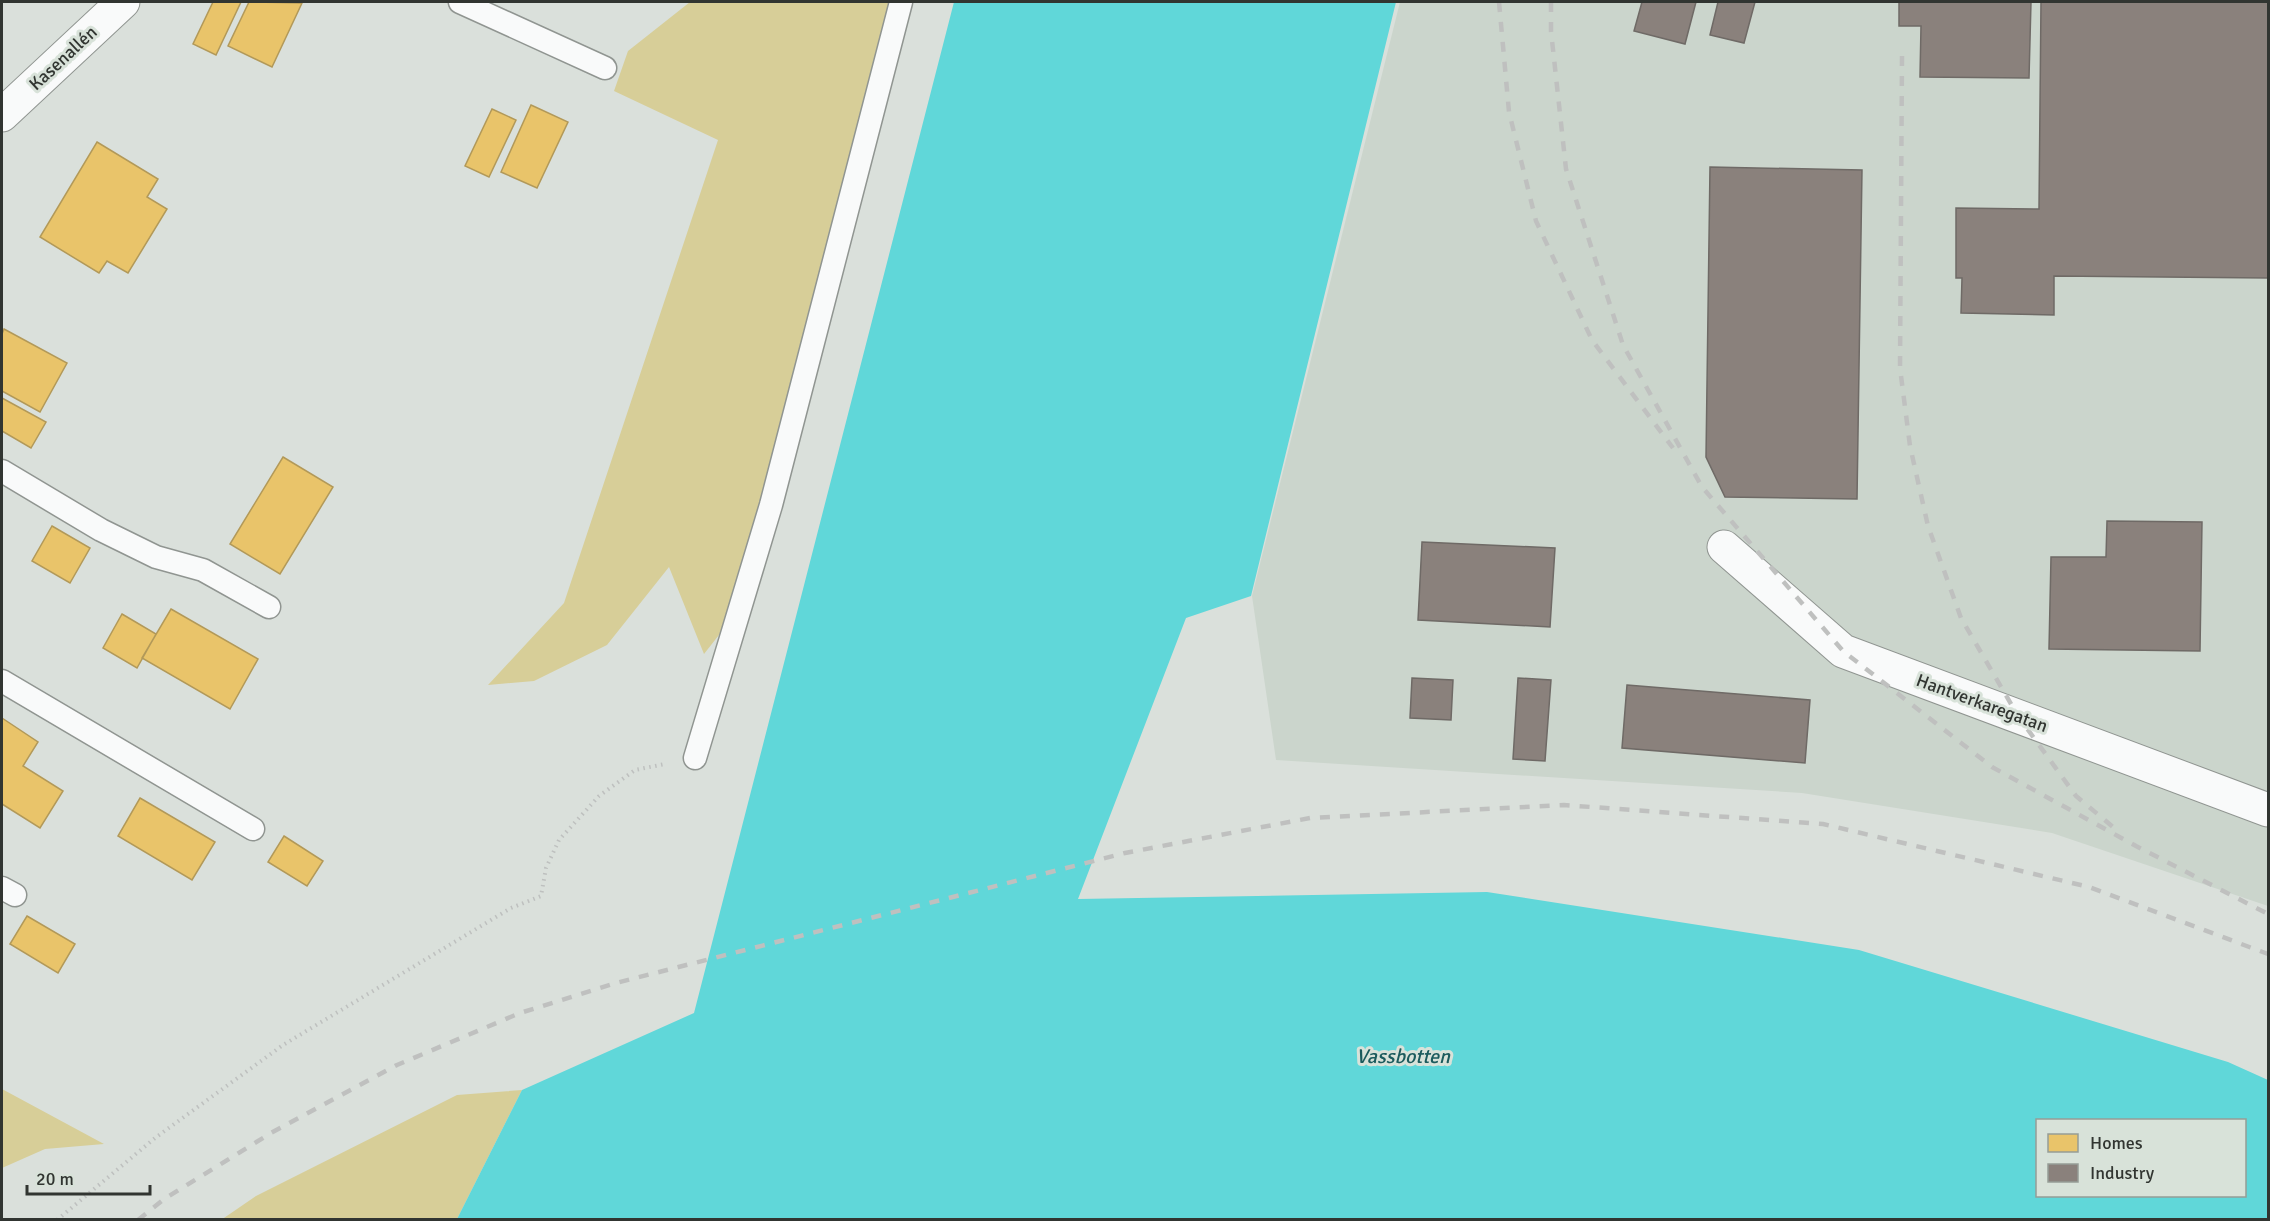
<svg xmlns="http://www.w3.org/2000/svg" width="2270" height="1221" viewBox="0 0 2270 1221" font-family="Signika,sans-serif">
  <style>
    .built { fill: #cbd5cc }
    .green { fill: #d7ce98 }
    .water { fill: #60d7d9; fill-rule: evenodd }
    .homes { fill: #e9c46a; stroke: #b29959; stroke-width: 1.5 }
    .industry { fill: #8a817c; stroke: #6f6a66; stroke-width: 1.5 }
    .lines { fill: none; stroke-linecap: round; stroke-linejoin: round }
    .service-casing { stroke: #909591; stroke-width: 25 }
    .minor-casing { stroke: #909591; stroke-width: 35 }
    .path { stroke: #bec0bf; stroke-width: 4; stroke-dasharray: 1.5 4.5; stroke-linecap: butt }
    .service { stroke: #f9fafa; stroke-width: 22 }
    .minor { stroke: #f9fafa; stroke-width: 33 }
    .rail { stroke: #bfc0bf; stroke-width: 4.5; stroke-dasharray: 10 10; stroke-linecap: butt }
    .labels { text-anchor: middle; stroke-width: 6; stroke-linejoin: round; paint-order: stroke }
    .street-label { font-size: 18px; fill: #313531; stroke: #d8e2d9 }
    .water-label { font-size: 20px; font-style: italic; fill: #1b5b5d; stroke: #d8e2d9 }
  </style>
  <rect width="100%" height="100%" fill="#dae0db"/>
  <path class="built" d="M1400 2H2268V906L2052 833 1802 793 1276 760 1252 596Z"/>
  <path class="green" d="M690 2H889L784 413 726 626 704 654 669 567 607 645 534 681 488 685 564 603 718 140 614 91 628 51Z
    M2 1089 104 1144 45 1149 2 1168Z
    M522 1090 457 1219 221 1220 256 1196 457 1095Z"/>
  <path class="water" d="M954 2H1396L1251 596 1186 618 1078 899 1487 892 1859 950 2228 1062 2268 1080V1219H457L522 1090 694 1013ZM2038 1120H2244V1196H2038Z"/>
  <path class="homes" d="M213 2H241L216 55 193 44Z
    M249 2 302 3 272 67 228 46Z
    M531 105 568 122 537 188 501 172Z
    M492 109 516 120 489 177 465 166Z
    M97 142 158 179 147 197 167 209 128 273 107 261 99 273 40 237Z
    M4 329 67 363 40 412 2 391V334Z
    M2 398 46 422 31 448 2 431Z
    M283 457 333 487 280 574 230 544Z
    M52 526 90 548 70 583 32 561Z
    M171 609 258 659 230 709 142 658Z
    M122 614 156 634 137 668 103 648Z
    M2 718 38 742 23 766 63 791 40 828 2 804Z
    M140 798 215 842 192 880 118 836Z
    M284 836 323 861 307 886 268 862Z
    M27 916 75 944 58 973 10 944Z"/>
  <path class="industry" d="M1642 2H1696L1685 44 1634 31Z
    M1718 2H1755L1744 43 1710 35Z
    M1899 2H2031L2029 78 1920 77 1921 26H1899Z
    M2041 2H2268V278L2054 276V315L1961 313 1962 278H1956V208L2039 209Z
    M1710 167 1862 170 1857 499 1725 497 1706 457Z
    M2107 521 2202 522 2200 651 2049 649 2051 557H2106Z
    M1422 542 1555 548 1550 627 1418 620Z
    M1412 678 1453 680 1451 720 1410 718Z
    M1518 678 1551 680 1545 761 1513 759Z
    M1627 685 1810 700 1805 763 1622 748Z"/>
  <g class="lines">
    <defs>
      <path id="service" d="M460 2 605 68
        M2 471 101 530 156 557 203 570 269 607
        M2 681 253 829
        M695 758 771 505 901 2
        M2 888 15 895"/>
      <path id="minor" d="M2 115 123 2
        M1724 547 1843 651 2268 810"/>
    </defs>
    <use href="#service" class="service-casing"/>
    <use href="#minor" class="minor-casing"/>
    <path class="path" d="M57 1220 155 1138 283 1045 511 908 541 896 546 868 559 840 599 796 635 770 665 764"/>
    <use href="#service" class="service"/>
    <use href="#minor" class="minor"/>
    <path class="rail" d="M1499 2 1509 112 1536 221 1592 340 1673 448
      M1551 2V31L1566 169 1623 345 1702 487 1843 651 1992 767 2136 846 2268 914
      M1902 56 1900 368 1910 446 1928 526 1961 618 2018 716 2076 796 2113 827
      M138 1220 164 1199 271 1133 397 1065 520 1013 616 983 1125 853 1310 818 1564 805 1823 824 2089 887 2268 954"/>
  </g>
  <g class="labels">
    <g class="street-label">
      <text transform="translate(63 58) rotate(-43)" y="6">Kasenallén</text>
      <text transform="translate(1982 703) rotate(20)" y="6">Hantverkaregatan</text>
    </g>
    <g class="water-label">
      <text x="1403" y="1063">Vassbotten</text>
    </g>
  </g>
  <rect width="2270" height="1221" fill="none" stroke="#313531" stroke-width="6"/>
  <rect x="2036" y="1119" width="210" height="78" fill="#d8e2d9" stroke="#959d96" stroke-width="1.5"/>
  <rect x="2048" y="1134" width="30" height="18" fill="#e9c46a" stroke="#959d96" stroke-width="1.5"/>
  <text x="2090" y="1149" font-size="18" fill="#313531">Homes</text>
  <rect x="2048" y="1164" width="30" height="18" fill="#8a817c" stroke="#959d96" stroke-width="1.5"/>
  <text x="2090" y="1179" font-size="18" fill="#313531">Industry</text>
  <path d="M27 1185v9h123v-9" fill="none" stroke="#313531" stroke-width="3"/>
  <text x="36" y="1185" font-size="18" fill="#313531" stroke="#d8e2d9" stroke-width="4.5" paint-order="stroke">20 m</text>
</svg>
